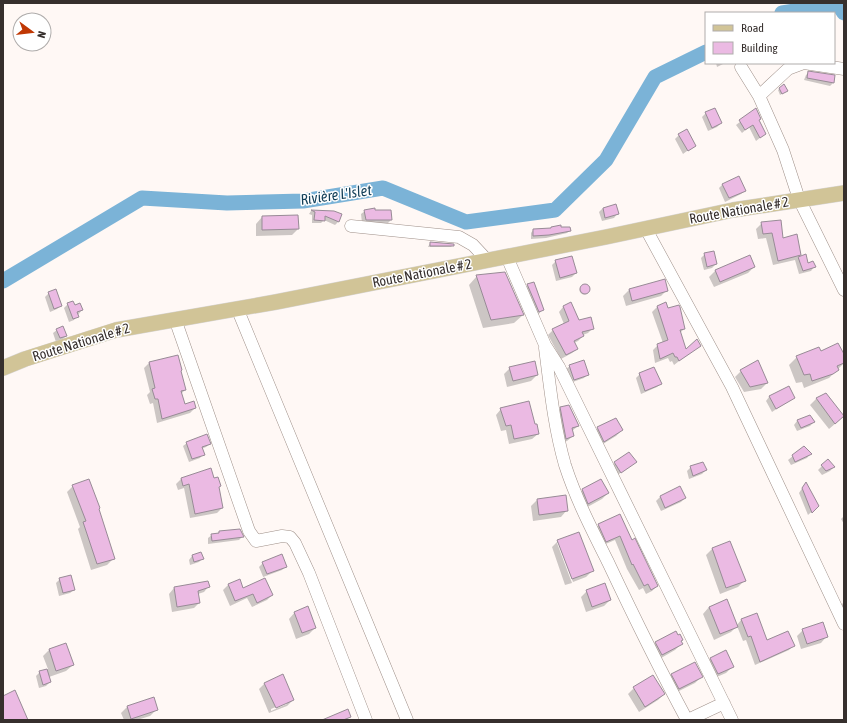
<svg xmlns="http://www.w3.org/2000/svg" width="847" height="723" viewBox="0 0 847 723" font-family="'Asap Condensed',sans-serif">
  <style>
    .shadow { fill: #0003; fill-rule: evenodd }
    .lines { fill: none; stroke-linecap: round; stroke-linejoin: round }
    .river { stroke: #7bb3d7; stroke-width: 15 }
    .building { fill: #ebbae3; stroke: #988b96 }
    .minor-casing { stroke: #9f9089; stroke-width: 13 }
    .major-casing { stroke: #d7d5d5; stroke-width: 16 }
    .minor { stroke: #fff; stroke-width: 12 }
    .major { stroke: #d1c497; stroke-width: 15 }
    .labels { text-anchor: middle; stroke-width: 3; stroke-linejoin: round; paint-order: stroke }
    .street-label { font-size: 14px; fill: #362f2d; stroke: #fff }
    .water-label { font-size: 15px; font-style: italic; fill: #123f58; stroke: #fff }
  </style>
  <rect width="100%" height="100%" fill="#fff8f5"/>
  <path class="shadow" d="M716 63H725L717 67Z
    M809 72 834 76 833 83 830 86 804 80 806 75Z
    M784 85 787 91 780 95 778 90Z
    M755 110 758 121 765 134 756 141 749 127 742 133 736 125Z
    M706 113 721 123 717 127 708 131 702 117Z
    M679 135 695 145 683 154 675 139Z
    M723 184 745 191 741 194 725 202 719 188Z
    M603 208 617 214 614 218 602 221 599 212Z
    M311 211 334 212 341 215 338 222 335 225 324 220 321 223H312V215L309 214Z
    M365 211 391 220 387 224 362 223 361 214Z
    M262 217 298 229 292 235 256 236V224Z
    M762 223 800 255 797 258 805 255 808 264 814 267 811 271 799 274 795 260 773 265 766 238 758 239 756 229Z
    M560 229 570 230 567 233 546 238 531 239V233L533 230Z
    M430 243 453 245 451 247H428Z
    M705 254 716 264 712 268 704 270 701 258Z
    M556 261 576 273 572 277 556 281 552 265Z
    M754 267 748 273 714 287 709 277 715 271Z
    M477 276 523 315 514 323 483 328 469 285Z
    M528 285 543 309 537 316 522 291Z
    M579.5 290a4.5 4.5 0 1 1 9 0a4.5 4.5 0 1 1-9 0Z
    M629 290H667L661 296 626 306 623 296Z
    M49 293 61 305 57 309 50 312 45 297Z
    M665 303 668 309 684 329 680 333 685 351 700 345 674 365 672 361 670 362 668 358 655 363 653 350 658 345 663 343 652 312 657 307Z
    M68 304 82 310 74 320 69 322 64 308Z
    M563 307 578 321 592 329 588 333 583 335V336L578 341 574 343 577 349 572 353 561 359 548 335 553 330 564 324 559 312Z
    M57 330 66 336 62 340 56 342 53 333Z
    M820 353 844 356V363L829 378 804 388 802 382 796 383 789 365 797 357Z
    M177 356 185 390 181 394 184 405 195 408 190 413 157 423 153 403 150 404 147 395 150 392 144 368 149 363Z
    M570 366 588 374 584 378 570 383 566 369Z
    M510 368 537 375 531 381 507 387 504 374Z
    M741 371 767 383 761 389 744 392 735 377Z
    M640 374 660 384 657 387 641 394 636 378Z
    M788 387 793 398 772 412 766 401 769 397Z
    M826 394 843 417 829 429 810 405 816 399Z
    M561 408 578 426 572 431 573 436 567 441 561 443 555 413Z
    M501 409 538 434 532 439 509 444 506 430 501 431 496 415Z
    M810 416 814 422 810 426 797 431 794 425 797 421Z
    M615 419 622 430 616 436 598 447 591 434 598 428Z
    M187 443 210 444 206 447 201 449 203 454 200 458 189 462 183 446Z
    M804 447 810 454 807 458 791 465 788 460Z
    M828 460 834 467 830 471 822 475 818 470Z
    M636 462 616 476 611 467 615 463Z
    M691 467 706 470 702 474 689 479 687 471Z
    M181 479H214L218 487 222 508 217 513 190 518 184 488 178 490 176 484Z
    M73 486 114 558 107 565 91 570 78 529 80 527 67 492Z
    M680 487 685 498 681 502 661 511 656 501 660 497Z
    M803 487 818 506 808 515 799 493Z
    M583 490 608 493 602 499 582 510 576 496Z
    M537 500 567 510 561 517 533 521 531 506Z
    M844 516V524L841 519Z
    M599 525 631 541 657 586 652 591 646 594 643 588 639 590 627 569 615 540 601 546 594 530Z
    M219 532 243 536 239 540 208 544V538L212 535 217 534Z
    M558 541 592 571 586 577 573 582 559 543H557L572 583 565 585 552 547Z
    M730 542 744 581 738 587 720 594 706 555 712 549Z
    M192 556 203 558 199 562 190 565 189 560Z
    M263 563 286 566 282 570 263 577 272 595 267 600 252 607 247 598 230 606 223 590 228 585 243 589 264 579 259 567Z
    M60 579 74 590 70 593 59 596 56 583Z
    M209 586 204 592 198 594 199 603 194 608 172 612 169 594 174 588Z
    M587 591 610 600 604 606 586 612 581 597Z
    M726 600 737 625 741 620 756 615 767 641 793 646 789 650 755 665 746 640 743 641 737 626 731 632 714 640 703 614 709 607Z
    M844 602V618L839 607Z
    M295 612 315 628 309 634 296 639 289 619Z
    M803 630 827 636 821 643 801 649 797 636Z
    M680 642 681 644 675 650 656 661 650 649 656 643Z
    M65 645 73 665 66 671 49 677 50 682 46 686 39 688 36 676 40 672 48 669 43 656 49 650Z
    M710 659 732 667 726 673 712 679 704 665Z
    M672 674 701 677 695 683 673 694 666 680Z
    M265 683 293 700 287 706 269 713 259 689ZM287 702V704L271 711V709Z
    M634 688 664 694 658 700 639 712 628 694Z
    M127 707 157 709 150 716 137 720H124L121 713Z"/>
  <g class="lines">
    <path class="river" d="M782 13 838 4 844 13
      M3 281 142 198 227 203 303 201 383 188 466 222 555 210 606 160 655 77 706 52"/>
  </g>
  <path class="building" d="M808 71 835 75 834 83 807 78Z
    M784 84 788 91 782 94 779 88Z
    M715 108 722 123 712 128 705 112Z
    M756 108 761 119 759 120 766 134 760 138 753 125 745 130 739 120Z
    M687 129 696 146 688 151 678 134Z
    M739 176 746 191 729 198 722 184Z
    M616 204 619 214 605 218 603 208Z
    M375 208V210H391L392 220H366L364 210Z
    M311 210 334 211 342 214 339 222 325 216V221L314 220 315 212Z
    M298 215 299 229 262 230V216Z
    M781 220 783 238 797 234 801 255 778 261 772 233 763 234 761 222Z
    M561 225V227H570L571 231 549 235 533 236V229L551 228V227Z
    M430 242 454 244V246H430Z
    M714 251 717 264 707 267 704 253Z
    M806 254 808 263 813 261 816 267 803 271 798 257Z
    M750 255 755 267 720 282 715 270Z
    M572 256 577 273 560 278 555 260Z
    M505 272 524 315 491 320 476 275Z
    M665 279 668 291 632 301 629 289Z
    M534 282 544 310 539 312 527 284Z
    M580 289a5 5 0 1 1 10 0a5 5 0 1 1-10 0Z
    M56 289 62 306 54 309 48 292Z
    M73 301 75 305 80 303 83 310 77 312 79 317 73 319 67 303Z
    M571 302 579 320 591 317 594 329 582 332 584 336 574 341 578 349 566 355 552 329 569 321 563 306Z
    M666 302 668 308 679 305 680 307 685 329 680 330 686 349 697 339 701 346 679 361 677 357H675L673 353 660 359 657 344 668 340 657 306Z
    M63 326 67 336 60 338 56 329Z
    M838 343 844 354V363L837 366 839 370 833 374 812 381 810 374 804 375 796 356 819 347 821 351Z
    M178 355 182 370 181 371 186 390 181 391 185 404 194 401 196 408 162 419 158 399H155L152 389 155 388 149 362Z
    M584 360 589 375 574 380 569 365Z
    M758 360 768 383 750 387 740 370Z
    M535 361 538 375 513 381 509 367Z
    M654 367 662 384 645 391 639 373Z
    M789 386 795 398 776 409 769 396Z
    M826 393 844 416 835 424 816 398Z
    M529 401 535 424H537L539 434 514 439 511 425 506 426 500 408Z
    M569 405 579 426 572 428 574 436 566 439 560 407Z
    M810 415 815 422 801 428 797 420Z
    M616 418 623 430 604 442 597 427Z
    M207 434 211 444 202 447 205 455 192 459 186 442Z
    M804 446 812 454 795 462 792 455Z
    M629 452 637 462 621 473 614 462Z
    M828 459 835 467 826 471 821 465Z
    M703 462 707 470 693 476 690 466Z
    M211 468 214 478 218 477 221 486 219 487 223 508 195 514 189 484 183 486 181 478Z
    M89 479 100 508 99 509 115 559 97 564 83 522 86 521 72 485Z
    M601 479 609 493 588 504 582 489Z
    M806 482 819 506 812 513 802 488Z
    M680 486 686 498 665 508 660 496Z
    M566 495 568 511 539 515 537 499Z
    M620 514 632 540 635 538 658 586 651 590 648 584 644 586 633 564 632 565 620 536 606 542 598 524Z
    M240 529 244 537 212 541 211 534 219 533V531Z
    M579 532 594 571 572 579 557 540Z
    M730 541 746 581 726 588 712 548Z
    M201 552 204 559 194 562 192 555Z
    M282 554 287 567 267 574 262 562Z
    M71 575 75 590 63 593 59 578Z
    M265 578 273 595 257 603 253 594 235 601 228 584 240 579 243 588Z
    M208 581 210 587 198 591 200 603 177 607 174 587Z
    M605 583 611 600 592 607 586 590Z
    M727 599 738 627 720 634 709 607Z
    M308 606 316 628 302 633 294 612Z
    M757 613 767 640 788 631 795 646 760 662 751 636 748 637 741 619Z
    M823 622 828 637 807 644 802 629Z
    M676 631 678 635 680 634 683 640 681 641 683 644 662 655 655 642Z
    M66 643 74 665 56 671 49 649Z
    M726 650 734 667 718 674 710 658Z
    M695 662 703 677 679 689 671 674Z
    M47 669 51 682 43 685 39 671Z
    M283 674 294 700 276 708 264 683Z
    M653 675 665 694 645 707 633 687Z
    M15 690 28 720H3V696Z
    M154 697 158 710 131 719 127 706Z
    M348 709 351 717 343 720H322Z"/>
  <g class="lines">
    <defs>
      <path id="minor" d="M741 67 759 96 783 150 799 199 844 290
        M759 96 788 69 804 63 844 69
        M351 226 459 237 473 245 487 260
        M646 229 732 387 844 624
        M507 257 545 345 559 367 732 720
        M237 308 407 720
        M175 319 249 531 256 541 282 536 290 537 295 543 309 573 366 720
        M545 348C550 387 554 427 565 465 576 499 592 530 608 562 633 615 659 668 687 720
        M688 720 724 703"/>
      <path id="major" d="M3 368 25 359 116 330 276 302 606 237 733 210 844 193"/>
    </defs>
    <use href="#minor" class="minor-casing"/>
    <use href="#major" class="major-casing"/>
    <use href="#minor" class="minor"/>
    <use href="#major" class="major"/>
  </g>
  <g class="labels">
    <g class="street-label">
      <text transform="translate(739 210) rotate(-10)" y="5">Route Nationale # 2</text>
      <text transform="translate(422 273) rotate(-11)" y="5">Route Nationale # 2</text>
      <text transform="translate(81 342) rotate(-17)" y="5">Route Nationale # 2</text>
    </g>
    <g class="water-label">
      <text transform="translate(336 195) rotate(-8)" y="5">Rivière L'Islet</text>
    </g>
  </g>
  <rect width="847" height="723" fill="none" stroke="#362f2d" stroke-width="8"/>
  <rect x="705" y="12" width="130" height="52" fill="#ffffff" stroke="#afacab"/>
  <rect x="713" y="25" width="20" height="6" fill="#d1c497" stroke="#afacab"/>
  <text x="741" y="32" font-size="12" fill="#362f2d">Road</text>
  <rect x="713" y="42" width="20" height="12" fill="#ebbae3" stroke="#afacab"/>
  <text x="741" y="52" font-size="12" fill="#362f2d">Building</text>
  <g transform="translate(32 32) rotate(105)"><circle r="19" fill="#ffffff" stroke="#afacab"/>
  <path d="M0-3L7 15L0 10L-7 15Z" fill="#c03804"/>
  <text y="-6" font-size="11" font-weight="bold" text-anchor="middle" fill="#362f2d">N</text>
  </g>
</svg>
